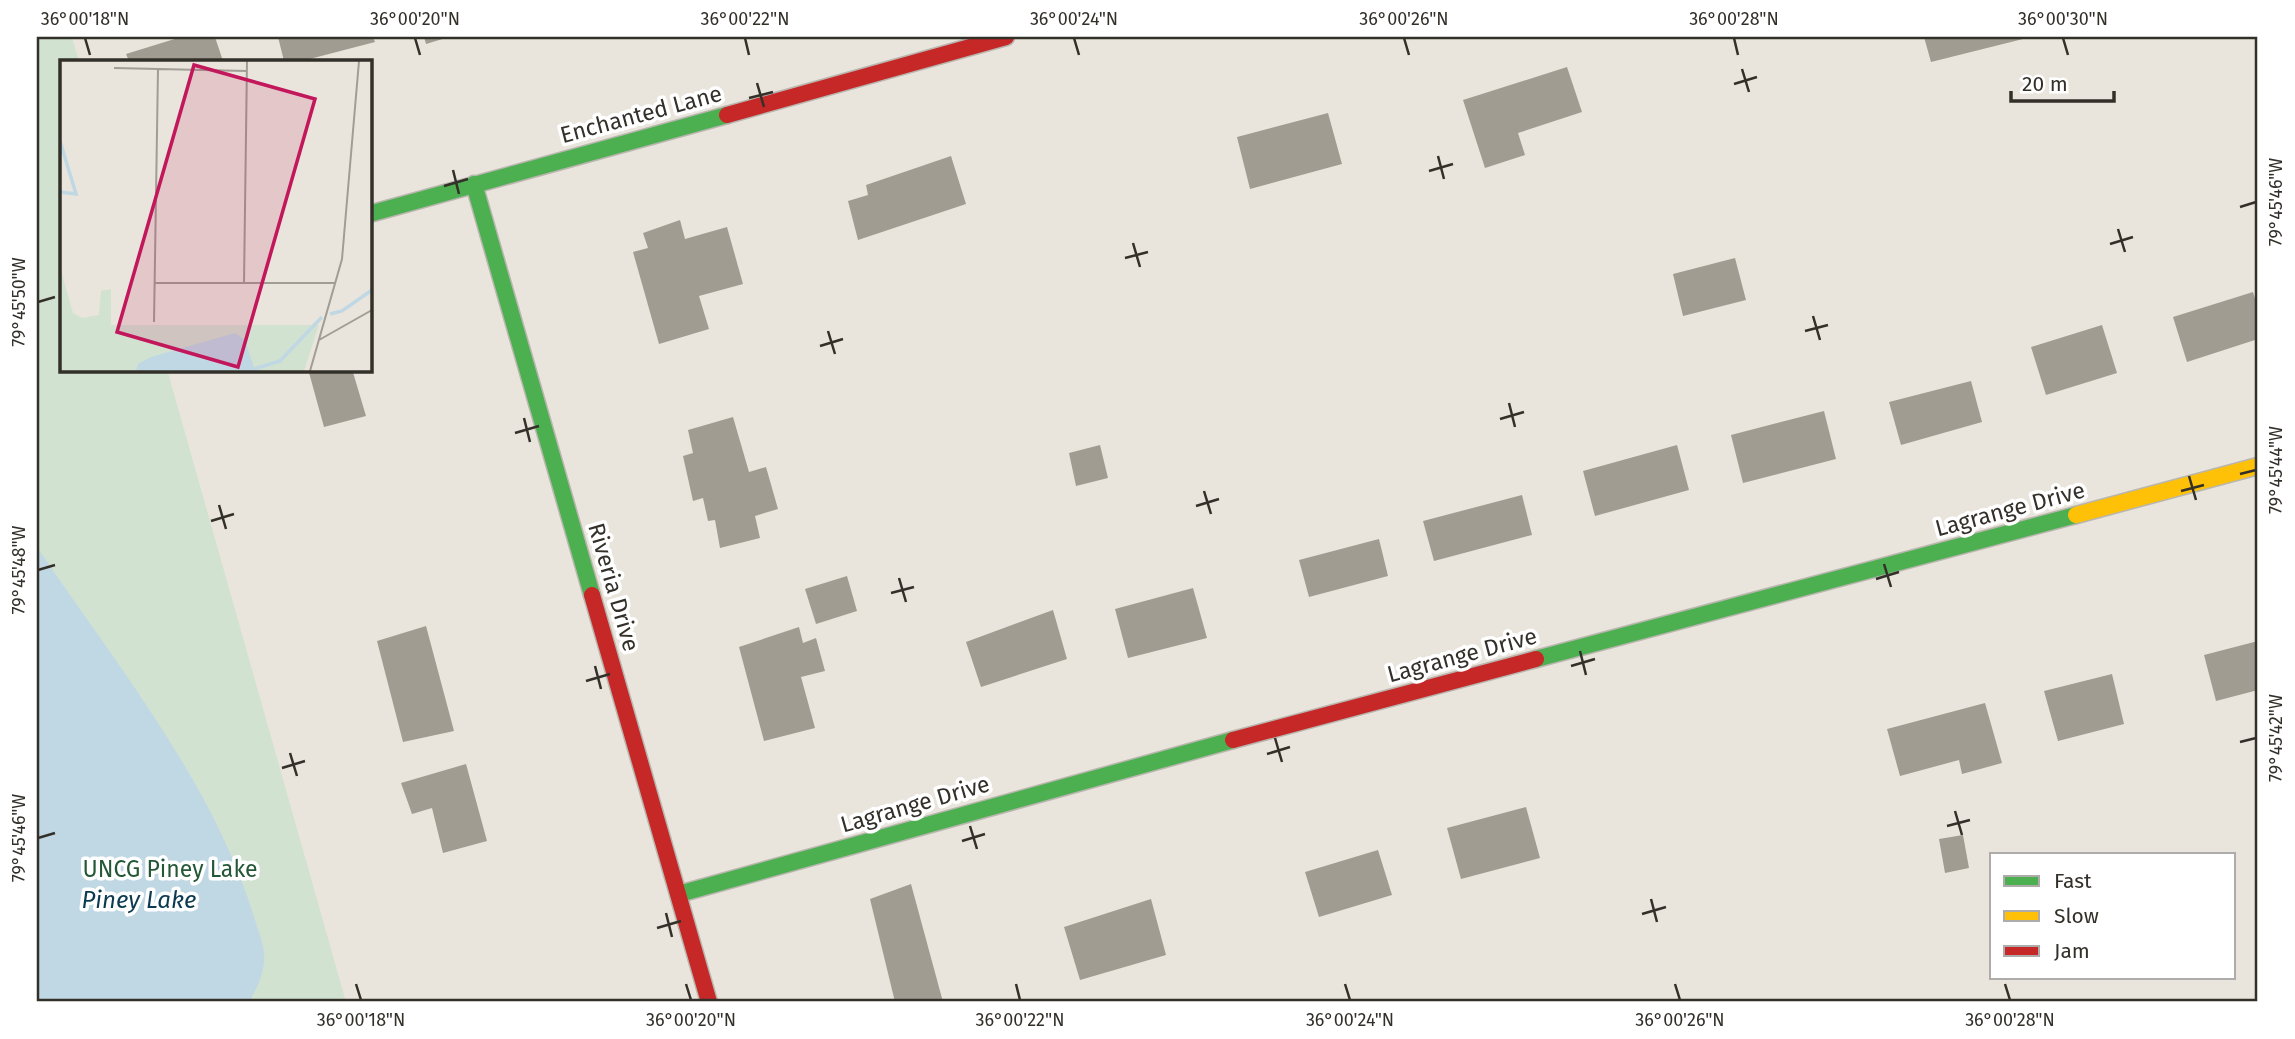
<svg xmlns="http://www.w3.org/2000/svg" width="2295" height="1039" viewBox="0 0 2295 1039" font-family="'Fira Sans',sans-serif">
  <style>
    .green { fill: #d2e2d1 }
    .water { fill: #c0d7e4 }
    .building { fill: #a19c92 }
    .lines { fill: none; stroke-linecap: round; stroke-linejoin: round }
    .fast-casing { stroke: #b9b6af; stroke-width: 19 }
    .slow-casing { stroke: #b9b6af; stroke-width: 19 }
    .jam-casing { stroke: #b9b6af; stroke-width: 19 }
    .fast { stroke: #4caf50; stroke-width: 16 }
    .slow { stroke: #ffc107; stroke-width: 16 }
    .jam { stroke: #c62828; stroke-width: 16 }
    .ticks { fill: none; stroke: #33302a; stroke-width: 2.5 }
    .labels { text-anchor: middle; stroke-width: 7; stroke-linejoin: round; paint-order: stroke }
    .street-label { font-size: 23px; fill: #33302a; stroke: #fff }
    .park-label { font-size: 23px; fill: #245736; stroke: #fff }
    .water-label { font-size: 24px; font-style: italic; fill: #0b3a51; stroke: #fff }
    .inset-river { fill: none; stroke: #c0d7e4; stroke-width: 3.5 }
    .inset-road { fill: none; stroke: #a09d95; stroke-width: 2 }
    .view { fill: #c2185b; fill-opacity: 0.15; stroke: #c2185b; stroke-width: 3.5 }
    .inset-edge { fill: none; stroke: #33302a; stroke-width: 3.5 }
    .neatline { fill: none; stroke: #33302a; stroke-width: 2.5 }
    .ticks-label { font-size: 18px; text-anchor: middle; fill: #33302a }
  </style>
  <rect width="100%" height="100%" fill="#e9e5dc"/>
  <path class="green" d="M37 37H72L79 61H61V369H167L346 1002H37Z"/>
  <path class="water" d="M37 547C115 663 213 782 254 917 258 930 266 949 264 963 262 978 256 990 249 1002H37Z"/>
  <path class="building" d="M181 37H215L223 61H129L126 54Z
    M278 37H373L375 42 302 61H284Z
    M424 37H449L426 44Z
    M1924 37H2027V38L1931 62Z
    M1567 67 1582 112 1518 133 1525 155 1485 168 1463 100Z
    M1328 113 1342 164 1250 189 1237 137Z
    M951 156 966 204 858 240 848 201 868 195 866 185Z
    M680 220 685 239 727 227 743 284 699 296 709 329 659 344 633 252 648 248 643 233Z
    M1735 258 1746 300 1683 316 1673 274Z
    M2253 292 2258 309V339L2187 362 2173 317Z
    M2102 325 2117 373 2046 395 2031 347Z
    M308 369H352L366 416 324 427Z
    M1971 381 1982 422 1901 445 1889 402Z
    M1824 411 1836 459 1743 483 1731 435Z
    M733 417 749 472 766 467 778 509 755 516 760 538 720 548 715 520 708 521 703 498 693 501 683 456 693 453 688 430Z
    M1100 445 1108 478 1076 486 1069 453Z
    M1677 445 1689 490 1595 516 1583 471Z
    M1522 495 1532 535 1434 561 1423 521Z
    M1379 539 1388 576 1309 597 1299 560Z
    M847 576 857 611 816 624 805 589Z
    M1193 588 1207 638 1128 658 1115 609Z
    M1053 610 1067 659 981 687 966 642Z
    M426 626 454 731 403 742 377 641Z
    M799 627 803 643 816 638 825 671 801 677 815 728 764 741 739 647Z
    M2258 641V690L2216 701 2204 655Z
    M2112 674 2124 724 2058 741 2044 691Z
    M1985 703 2002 763 1962 774 1959 760 1900 776 1887 729Z
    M466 764 487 841 443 853 432 808 412 814 401 783Z
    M1526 807 1540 858 1461 879 1447 828Z
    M1963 835 1969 868 1945 873 1939 839Z
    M1378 850 1392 895 1319 917 1305 872Z
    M911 884 943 1002H895L870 899Z
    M1151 899 1166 955 1080 980 1064 927Z"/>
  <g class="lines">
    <defs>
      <path id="fast" d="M474 184 592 595
        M369 214 727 115
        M1536 659 2076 515
        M679 894 1233 740"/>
      <path id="slow" d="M2076 515 2258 466"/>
      <path id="jam" d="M727 115 1006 37
        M592 595 709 1002
        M1233 740 1536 659"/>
    </defs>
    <use href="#fast" class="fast-casing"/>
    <use href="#slow" class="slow-casing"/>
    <use href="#jam" class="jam-casing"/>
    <use href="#fast" class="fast"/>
    <use href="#slow" class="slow"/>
    <use href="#jam" class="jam"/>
  </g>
  <path class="ticks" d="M85 38 90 55M415 38 420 55M745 38 749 55M1074 38 1079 55M1404 38 1409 55M1734 38 1738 55M2063 38 2068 55M1742 69 1749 92M757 83 764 107M1734 84 1757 77M749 98 773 92M1438 156 1444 179M453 170 459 194M1429 171 1453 164M444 186 468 179M2240 207 2256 202M2118 229 2125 252M1133 243 1140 267M2110 244 2133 237M1125 258 1148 252M38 302 55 297M1813 316 1820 340M828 331 835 354M1805 331 1828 325M820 346 843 339M1509 403 1515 427M524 418 530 442M1500 419 1524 412M515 433 539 426M2240 474 2256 470M2189 476 2196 500M1204 491 1211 514M2181 491 2204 485M219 505 226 529M1196 506 1219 499M211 521 234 514M1884 564 1891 587M38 570 55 565M899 578 906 602M1876 579 1899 572M891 593 914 587M1580 651 1586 675M595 666 601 689M1571 666 1595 659M586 681 610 674M1275 738 1282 762M2240 742 2256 738M290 753 297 776M1267 754 1290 747M282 768 305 761M1955 811 1962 835M970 826 977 849M1947 826 1970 820M38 838 55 833M962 841 985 834M1651 899 1657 922M666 913 672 937M1642 914 1666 907M657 928 681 921M356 984 361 1000M686 984 691 1000M1016 984 1020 1000M1345 984 1350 1000M1675 984 1680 1000M2005 984 2010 1000"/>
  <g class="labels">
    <g class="street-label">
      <text transform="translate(641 114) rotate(-15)" y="8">Enchanted Lane</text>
      <text transform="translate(2010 509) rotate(-15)" y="8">Lagrange Drive</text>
      <text transform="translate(614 587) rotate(74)" y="8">Riveria Drive</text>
      <text transform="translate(1462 655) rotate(-15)" y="8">Lagrange Drive</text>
      <text transform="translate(915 804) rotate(-16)" y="8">Lagrange Drive</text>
    </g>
    <g class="park-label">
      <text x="170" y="877">UNCG Piney Lake</text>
    </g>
    <g class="water-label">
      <text x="139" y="908">Piney Lake</text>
    </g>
  </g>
  <g transform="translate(60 60)">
    <rect width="312" height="312" fill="#e9e5dc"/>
    <path d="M0 207 13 253 22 258 39 255 41 231 51 229V265H259L244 311H0Z" fill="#d2e2d1"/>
    <path d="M175 273 185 280 195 311H76L78 304 91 297Z" fill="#c0d7e4"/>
    <path class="inset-river" d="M0 81 16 134 0 132M270 254 282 251 312 230M188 311 220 301 262 257"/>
    <path class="inset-road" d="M54 8 187 11M94 223H276M184 223 187 1M94 262 98 9M259 280 312 250M250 311 282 199 299 1"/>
    <path class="view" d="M134 5 255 39 178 307 57 272Z"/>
    <rect width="312" height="312" class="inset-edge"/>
  </g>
  <rect width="2295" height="1039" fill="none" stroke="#ffffff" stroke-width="77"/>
  <rect x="1990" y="853" width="245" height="126" fill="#ffffff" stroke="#adacaa" stroke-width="2"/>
  <rect x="2004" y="876" width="35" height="10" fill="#4caf50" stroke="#adacaa" stroke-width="2"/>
  <text x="2054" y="888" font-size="21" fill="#33302a">Fast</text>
  <rect x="2004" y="911" width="35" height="10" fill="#ffc107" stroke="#adacaa" stroke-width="2"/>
  <text x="2054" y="923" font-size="21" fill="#33302a">Slow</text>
  <rect x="2004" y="946" width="35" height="10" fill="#c62828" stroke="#adacaa" stroke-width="2"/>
  <text x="2054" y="958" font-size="21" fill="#33302a">Jam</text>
  <path d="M2011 91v10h103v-10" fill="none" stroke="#33302a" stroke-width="3.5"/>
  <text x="2022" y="91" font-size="21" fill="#33302a" stroke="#ffffff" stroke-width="5" paint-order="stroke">20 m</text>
  <rect x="38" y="38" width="2218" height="962" class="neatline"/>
  <g class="ticks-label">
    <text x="85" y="25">36°00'18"N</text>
    <text x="415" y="25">36°00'20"N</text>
    <text x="745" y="25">36°00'22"N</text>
    <text x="1074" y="25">36°00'24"N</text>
    <text x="1404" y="25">36°00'26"N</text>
    <text x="1734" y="25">36°00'28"N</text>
    <text x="2063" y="25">36°00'30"N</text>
    <text transform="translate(2276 202) rotate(-90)" y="6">79°45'46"W</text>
    <text transform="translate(19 302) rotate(-90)" y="6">79°45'50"W</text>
    <text transform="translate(2276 470) rotate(-90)" y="6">79°45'44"W</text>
    <text transform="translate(19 570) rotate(-90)" y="6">79°45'48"W</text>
    <text transform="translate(2276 738) rotate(-90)" y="6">79°45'42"W</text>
    <text transform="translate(19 838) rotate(-90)" y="6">79°45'46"W</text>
    <text x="361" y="1026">36°00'18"N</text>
    <text x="691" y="1026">36°00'20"N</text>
    <text x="1020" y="1026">36°00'22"N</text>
    <text x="1350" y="1026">36°00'24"N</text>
    <text x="1680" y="1026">36°00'26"N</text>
    <text x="2010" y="1026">36°00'28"N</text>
  </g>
</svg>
